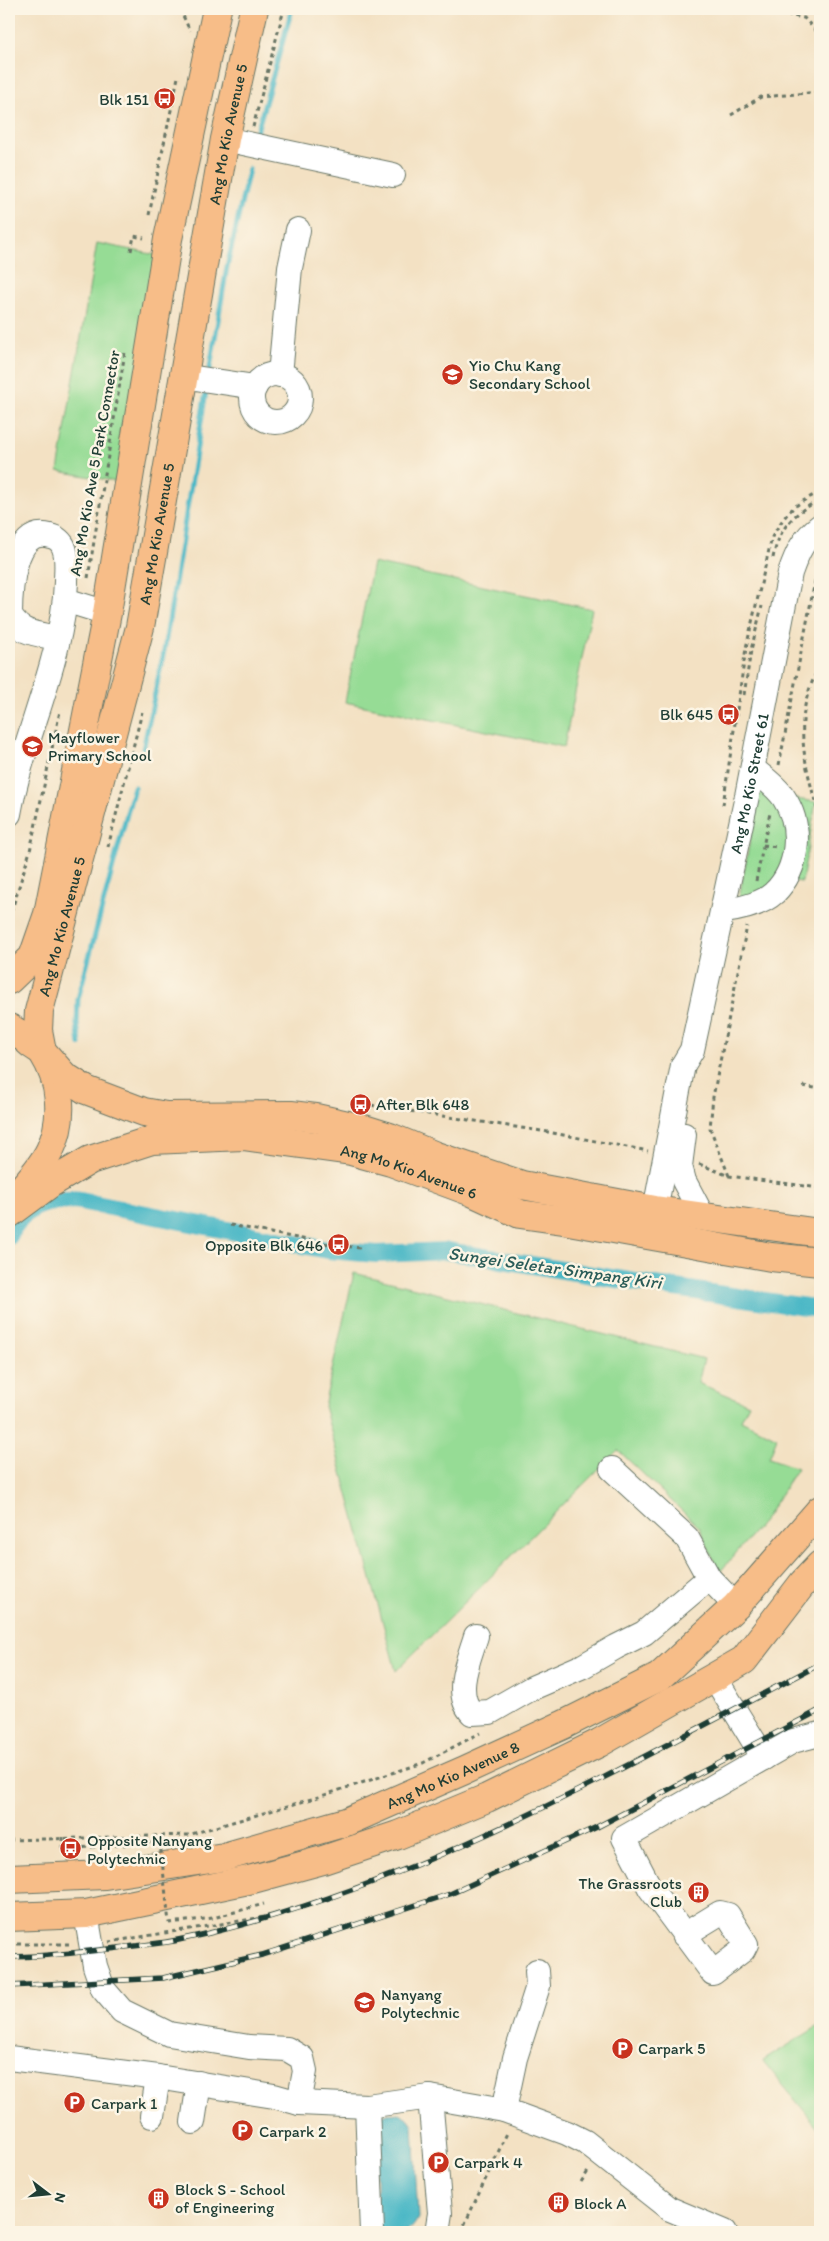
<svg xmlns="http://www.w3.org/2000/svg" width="829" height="2241" viewBox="0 0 829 2241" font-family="Itim,sans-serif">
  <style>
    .green { fill: #96dc95; stroke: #5a8c64 }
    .water { fill: #4bb8c6; stroke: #357a7d }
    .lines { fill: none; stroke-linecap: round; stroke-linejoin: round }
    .stream { stroke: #4bb8c6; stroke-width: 5 }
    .canal { stroke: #4bb8c6; stroke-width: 18 }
    .minor-casing { stroke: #697666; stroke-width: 26 }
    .major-casing { stroke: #697666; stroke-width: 30 }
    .path { stroke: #697666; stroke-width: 3; stroke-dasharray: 4 4; stroke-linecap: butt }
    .minor { stroke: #fff; stroke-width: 24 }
    .major { stroke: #f7bd88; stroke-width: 28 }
    .rail-casing { stroke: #1f3d34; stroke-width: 5.5 }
    .rail { stroke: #fcf5e5; stroke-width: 4; stroke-dasharray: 11; stroke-linecap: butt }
    .path-bridge { stroke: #697666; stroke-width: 3; stroke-dasharray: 4 4; stroke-linecap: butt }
    .labels { text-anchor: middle; stroke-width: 5; stroke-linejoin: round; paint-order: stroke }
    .poi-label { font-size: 16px; fill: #1f3d34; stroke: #fcf5e5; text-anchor: start }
    .street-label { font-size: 16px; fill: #1f3d34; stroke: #fcf5e5 }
    .water-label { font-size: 18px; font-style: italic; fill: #2a5c58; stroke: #fcf5e5 }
  </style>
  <rect width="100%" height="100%" fill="#fcf5e5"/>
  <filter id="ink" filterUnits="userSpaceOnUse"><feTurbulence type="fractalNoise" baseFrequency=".02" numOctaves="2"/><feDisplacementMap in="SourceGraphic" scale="10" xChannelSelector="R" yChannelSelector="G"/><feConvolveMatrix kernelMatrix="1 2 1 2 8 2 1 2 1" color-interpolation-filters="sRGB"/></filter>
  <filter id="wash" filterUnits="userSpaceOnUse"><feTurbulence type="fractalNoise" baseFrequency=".0096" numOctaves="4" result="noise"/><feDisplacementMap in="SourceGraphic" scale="20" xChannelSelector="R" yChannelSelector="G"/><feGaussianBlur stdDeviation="1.12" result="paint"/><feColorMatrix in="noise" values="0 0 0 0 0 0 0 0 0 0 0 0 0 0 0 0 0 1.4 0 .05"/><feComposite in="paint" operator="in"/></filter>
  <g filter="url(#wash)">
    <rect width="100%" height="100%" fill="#f3e1c3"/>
    <path class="green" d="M97 243 156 255 119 482 58 471Z
      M373 563 592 609 564 747 345 702Z
      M762 777 783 797 816 802 802 882 784 880 737 909Z
      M354 1273 704 1359 698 1383 749 1404 741 1420 777 1438 769 1458 797 1468 765 1519 719 1573 700 1528 618 1450 396 1671 324 1406Z
      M820 2025V2130L763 2061Z"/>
    <path class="water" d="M400 2113 409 2119 413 2125 418 2218C409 2238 397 2232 377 2232L375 2115Z"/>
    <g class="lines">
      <path class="stream" d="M257 131 292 9
        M209 374 227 267 249 169
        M143 750 164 651 207 385
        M80 1044 77 1024 78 999 134 787
        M135 1208 143 1215"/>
      <path class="canal" d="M9 1236C22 1207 45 1200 75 1200L328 1250 377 1254 447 1251 641 1283 820 1309"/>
    </g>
  </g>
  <g filter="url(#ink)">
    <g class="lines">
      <defs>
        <g id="minor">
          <path d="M225 139 393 175"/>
          <circle cx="276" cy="398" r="24"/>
          <path d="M280 375 290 268 298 230"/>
          <path d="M182 376 255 387"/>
          <path d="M65 600 107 613"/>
          <path d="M9 814C23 736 63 662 66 582 66 571 68 558 64 548 62 542 56 537 50 536 13 525 10 592 10 615 19 634 39 634 57 638"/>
          <path d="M724 911C739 909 762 904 774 893 799 869 803 827 784 798 777 787 763 777 753 769"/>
          <path d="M684 1135 680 1166 684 1181 703 1217"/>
          <path id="s1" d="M655 1210 683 1065 692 1050 747 796 790 573C797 553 803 539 820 526"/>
          <path d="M612 1469 687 1538 709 1578 736 1606"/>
          <path d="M476 1636C469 1659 453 1693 472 1713L490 1712 532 1688 583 1666 616 1647 644 1633 709 1578"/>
          <path d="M715 1678 764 1758"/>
          <path d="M86 1914 95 1966 103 1989 122 2011 169 2034 249 2047 287 2049 302 2058 305 2071 299 2103"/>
          <path d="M684 1935 720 1913 728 1915 746 1944 743 1950 713 1973 650 1888 624 1838 793 1741 820 1734"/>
          <path d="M9 2058 158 2077 274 2096 299 2103 367 2106 430 2097 504 2110 567 2133 585 2142 670 2209 725 2232"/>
          <path d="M430 2097 440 2213 437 2232"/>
          <path d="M367 2106 372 2232"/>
          <path d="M504 2110 515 2058 538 1986 537 1971"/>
          <path d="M152 2116 158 2077"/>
          <path d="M193 2122 199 2083"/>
        </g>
        <g id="major">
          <path d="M9 980 33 957 48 914 107 613 168 239 217 9"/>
          <path d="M9 1028C19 1032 23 1037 31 1044 35 1047 40 1049 43 1053 61 1081 65 1119 50 1150 42 1167 30 1179 18 1193"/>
          <path id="s2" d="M42 1051 38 1030 39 1011 140 627 225 139 254 9"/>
          <path d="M42 1051 64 1076 86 1090 144 1112 166 1116 291 1115 316 1118 361 1128 390 1137 436 1156 522 1185 655 1210 820 1233"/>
          <path id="s3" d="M9 1214 51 1183 90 1160 152 1140 243 1136 351 1151 391 1162 472 1192 520 1214 563 1220 771 1257 820 1262"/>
          <path id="s4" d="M9 1879 105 1875 224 1857 346 1822 465 1770 565 1724 659 1677 736 1606 820 1510"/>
          <path d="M9 1917 86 1914 253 1879 323 1860 398 1835 487 1798 599 1743 744 1660 803 1583 820 1565"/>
        </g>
      </defs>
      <use href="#minor" class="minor-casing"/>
      <use href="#major" class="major-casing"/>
      <path class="path" d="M180 9 190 31
        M755 9 804 18 820 35
        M802 9 804 18
        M731 115 761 97 820 92
        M253 127 284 9
        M149 215 178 77
        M131 251 134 236 144 238
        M773 558C779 528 793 513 820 500
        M88 578 125 352
        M820 666C790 719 805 764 820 819
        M744 695 751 650 762 606
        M779 765 815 581 820 568
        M723 805 746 648 772 537C787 511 793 505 820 492
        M763 845 777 847
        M108 847 142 712
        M756 881 770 813
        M9 919 30 851 60 711
        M803 1086 820 1089
        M363 1104 548 1132 648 1151
        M699 1164 729 1176 820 1188
        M729 1176 710 1128 713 1097 747 926
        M230 1225 322 1243 360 1248
        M63 1837V1849L160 1842
        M9 1840 188 1835 315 1798 423 1763 480 1733
        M169 1923 213 1918 264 1904
        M109 1942 289 1913
        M9 1944H73
        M581 2182 589 2170
        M461 2232 508 2131"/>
      <use href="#minor" class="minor"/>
      <use href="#major" class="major"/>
      <defs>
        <path id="rail" d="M9 1957C46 1957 81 1952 118 1948 139 1945 162 1944 183 1939 412 1890 615 1771 820 1664
          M9 1986 163 1978 262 1955 450 1894 597 1827 820 1710"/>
      </defs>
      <use href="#rail" class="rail-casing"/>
      <use href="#rail" class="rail"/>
      <path class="path-bridge" d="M160 1842 169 1923"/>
    </g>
  </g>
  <defs>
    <symbol id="bus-disc" viewBox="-11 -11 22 22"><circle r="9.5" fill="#c8321e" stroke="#fcf5e5"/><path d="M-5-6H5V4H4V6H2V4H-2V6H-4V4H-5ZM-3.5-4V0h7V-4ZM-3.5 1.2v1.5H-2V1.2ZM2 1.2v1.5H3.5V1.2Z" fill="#fff"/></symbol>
    <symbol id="school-disc" viewBox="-11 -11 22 22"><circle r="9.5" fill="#c8321e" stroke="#fcf5e5"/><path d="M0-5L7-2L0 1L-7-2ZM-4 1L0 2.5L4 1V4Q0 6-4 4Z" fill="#fff"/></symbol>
    <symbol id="building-disc" viewBox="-11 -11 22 22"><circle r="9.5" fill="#c8321e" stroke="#fcf5e5"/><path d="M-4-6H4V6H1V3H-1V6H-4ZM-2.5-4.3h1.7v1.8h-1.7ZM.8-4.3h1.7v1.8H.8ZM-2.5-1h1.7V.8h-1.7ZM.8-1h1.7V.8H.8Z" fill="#fff"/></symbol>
    <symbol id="university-disc" viewBox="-11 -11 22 22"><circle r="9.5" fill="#c8321e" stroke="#fcf5e5"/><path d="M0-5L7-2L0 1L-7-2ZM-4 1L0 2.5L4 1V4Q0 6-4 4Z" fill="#fff"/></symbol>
    <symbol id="parking-disc" viewBox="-11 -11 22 22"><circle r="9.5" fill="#c8321e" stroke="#fcf5e5"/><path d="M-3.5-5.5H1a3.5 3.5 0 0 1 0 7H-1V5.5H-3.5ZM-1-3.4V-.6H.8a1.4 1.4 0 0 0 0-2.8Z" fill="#fff"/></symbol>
  </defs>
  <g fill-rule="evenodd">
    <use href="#bus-disc" x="152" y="86" width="25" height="25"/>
    <use href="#school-disc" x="440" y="362" width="25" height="25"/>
    <use href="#bus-disc" x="716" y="702" width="25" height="25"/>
    <use href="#school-disc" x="20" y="734" width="25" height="25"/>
    <use href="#bus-disc" x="348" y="1092" width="25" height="25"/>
    <use href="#bus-disc" x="326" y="1232" width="25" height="25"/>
    <use href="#bus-disc" x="58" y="1836" width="25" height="25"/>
    <use href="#building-disc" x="686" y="1880" width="25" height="25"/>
    <use href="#university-disc" x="352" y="1990" width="25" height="25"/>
    <use href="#parking-disc" x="610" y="2036" width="25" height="25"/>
    <use href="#parking-disc" x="62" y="2090" width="25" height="25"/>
    <use href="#parking-disc" x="230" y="2118" width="25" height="25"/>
    <use href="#parking-disc" x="426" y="2150" width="25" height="25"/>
    <use href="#building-disc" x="146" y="2186" width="25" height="25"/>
    <use href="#building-disc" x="546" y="2190" width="25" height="25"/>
  </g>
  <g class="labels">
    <g class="poi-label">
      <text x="149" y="105" text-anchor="end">Blk 151</text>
      <text x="469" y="371">Yio Chu Kang<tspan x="469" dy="18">Secondary School</tspan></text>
      <text x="713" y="720" text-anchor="end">Blk 645</text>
      <text x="48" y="743">Mayflower<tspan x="48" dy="18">Primary School</tspan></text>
      <text x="376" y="1110">After Blk 648</text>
      <text x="323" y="1251" text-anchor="end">Opposite Blk 646</text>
      <text x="87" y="1846">Opposite Nanyang<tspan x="87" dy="18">Polytechnic</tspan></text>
      <text x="682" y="1889" text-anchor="end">The Grassroots<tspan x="682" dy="18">Club</tspan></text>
      <text x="381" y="2000">Nanyang<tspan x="381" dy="18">Polytechnic</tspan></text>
      <text x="638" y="2054">Carpark 5</text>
      <text x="91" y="2109">Carpark 1</text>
      <text x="259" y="2137">Carpark 2</text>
      <text x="454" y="2168">Carpark 4</text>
      <text x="175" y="2195">Block S - School<tspan x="175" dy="18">of Engineering</tspan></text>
      <text x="574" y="2209">Block A</text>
    </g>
    <g class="street-label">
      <text dy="6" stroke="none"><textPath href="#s2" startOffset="938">Ang Mo Kio Avenue 5</textPath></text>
      <text transform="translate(94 463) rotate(-80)" y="6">Ang Mo Kio Ave 5 Park Connector</text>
      <text dy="6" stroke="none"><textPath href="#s2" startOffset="532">Ang Mo Kio Avenue 5</textPath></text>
      <text dy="6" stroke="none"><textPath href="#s1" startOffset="438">Ang Mo Kio Street 61</textPath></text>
      <text dy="6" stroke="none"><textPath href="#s2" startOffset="128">Ang Mo Kio Avenue 5</textPath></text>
      <text dy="6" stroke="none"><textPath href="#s3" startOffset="424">Ang Mo Kio Avenue 6</textPath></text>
      <text dy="6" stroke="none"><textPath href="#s4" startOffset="460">Ang Mo Kio Avenue 8</textPath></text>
    </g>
    <g class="water-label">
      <text transform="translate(555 1268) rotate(8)" y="6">Sungei Seletar Simpang Kiri</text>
    </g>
  </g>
  <rect width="829" height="2241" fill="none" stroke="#fcf5e5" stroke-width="30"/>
  <g transform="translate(48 2194) rotate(106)" stroke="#fcf5e5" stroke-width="4" paint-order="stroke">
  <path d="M0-4L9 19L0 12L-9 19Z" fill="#1f3d34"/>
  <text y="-8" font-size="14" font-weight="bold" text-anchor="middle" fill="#1f3d34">N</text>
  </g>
</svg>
